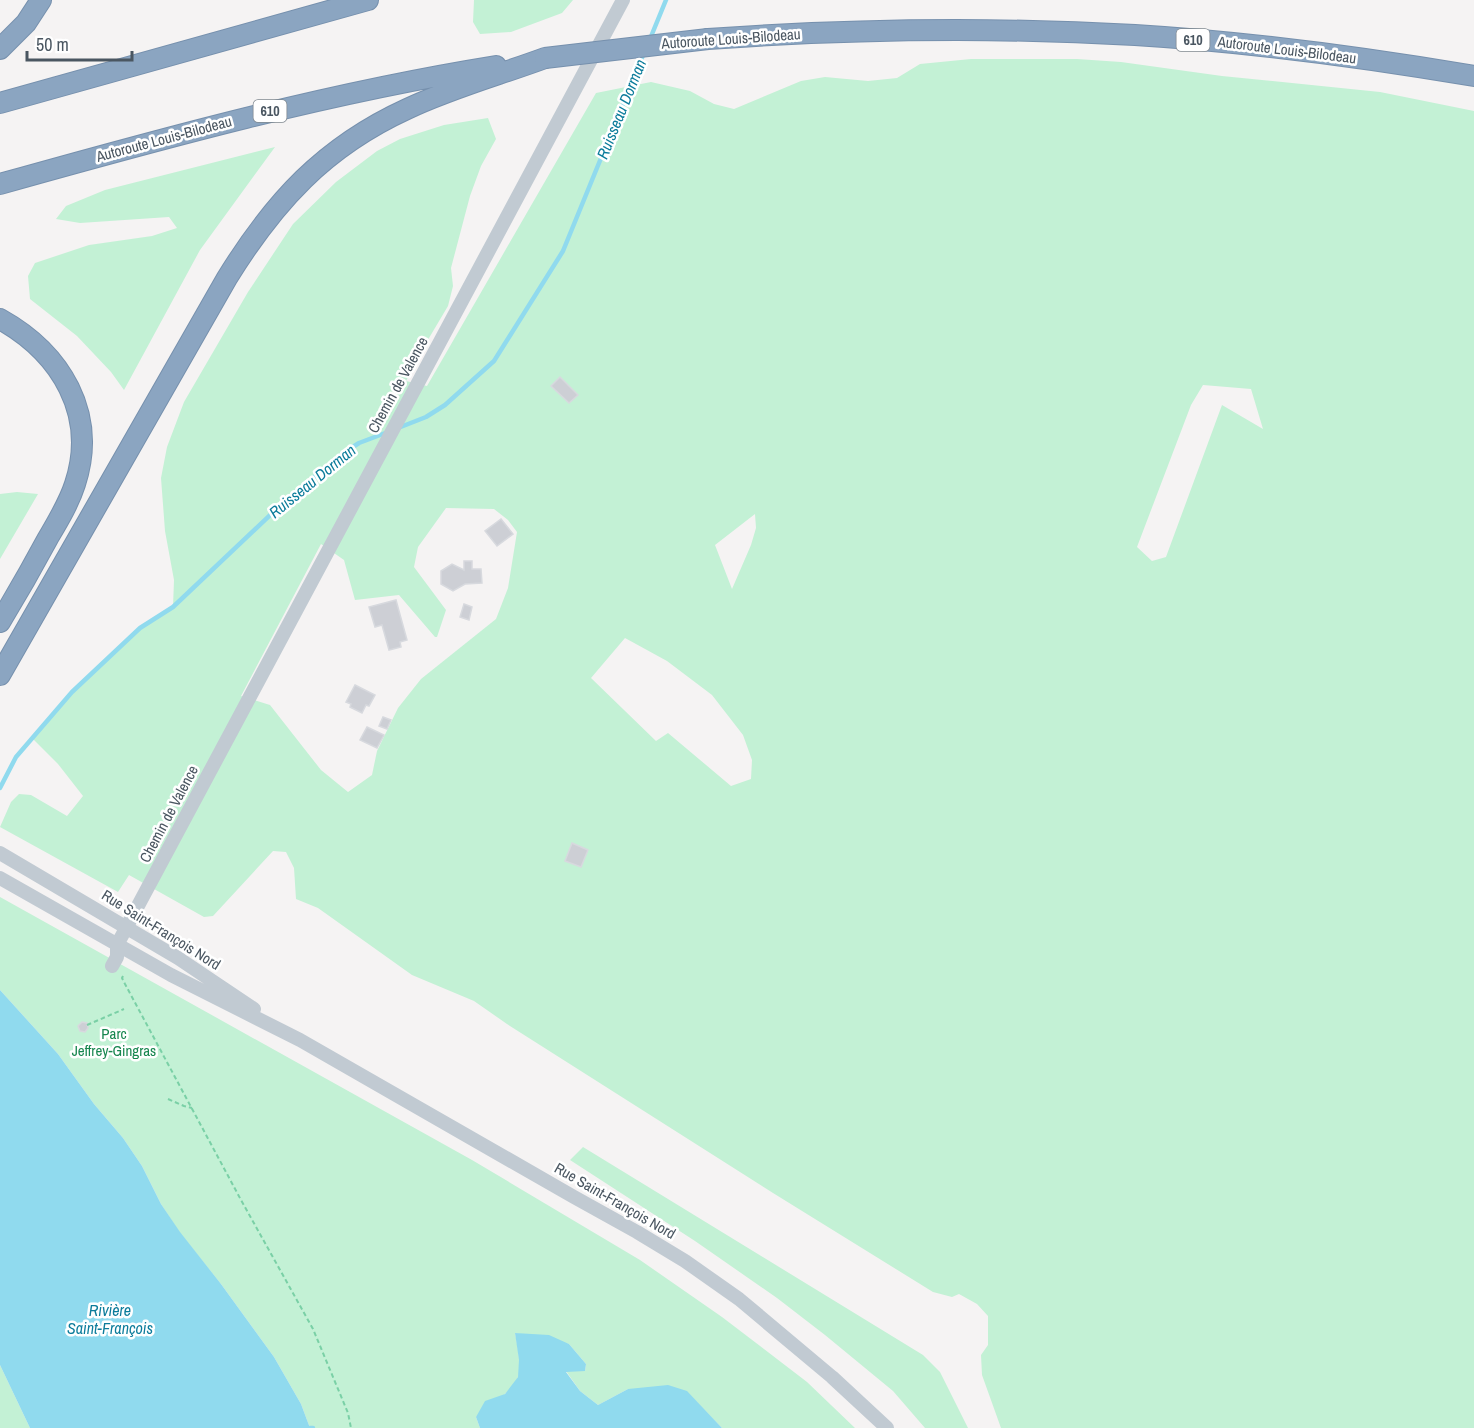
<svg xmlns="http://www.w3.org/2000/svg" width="1474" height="1428" viewBox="0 0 1474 1428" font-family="'Archivo Narrow',sans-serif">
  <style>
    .green { fill: #c3f1d5; fill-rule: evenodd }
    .water { fill: #90daee }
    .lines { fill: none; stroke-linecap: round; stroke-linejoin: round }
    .stream { stroke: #90daee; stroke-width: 4.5 }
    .building { fill: #cdcfd5; stroke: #d7d9de; stroke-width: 1.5 }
    .highway-casing { stroke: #7690ad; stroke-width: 22 }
    .path { stroke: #7ad0a6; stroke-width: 2; stroke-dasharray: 4.5 3; stroke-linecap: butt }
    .minor { stroke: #c1cad2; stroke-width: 14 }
    .highway { stroke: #8ba5c1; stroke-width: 20 }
    .highway-bridge-casing { stroke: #7690ad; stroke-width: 22; stroke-linecap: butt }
    .highway-bridge { stroke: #8ba5c1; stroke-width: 20 }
    .labels { text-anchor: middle; stroke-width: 5; stroke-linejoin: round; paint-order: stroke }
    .shield { fill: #fff; stroke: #808990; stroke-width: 1.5 }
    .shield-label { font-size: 14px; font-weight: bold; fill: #4a5661 }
    .street-label { font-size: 15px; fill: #4a5661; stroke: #fff }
    .park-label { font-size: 15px; fill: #17864f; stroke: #fff }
    .water-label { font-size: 16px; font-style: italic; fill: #0c7c9b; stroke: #fff }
  </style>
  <rect width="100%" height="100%" fill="#f5f3f3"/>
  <path class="green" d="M474 0H573L562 13 511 32 480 34 473 22Z
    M971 59H1077L1121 62 1222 76 1380 92 1474 111V1428H1001L982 1375 981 1355 988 1345V1316L977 1304 959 1294 952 1297 933 1292 773 1193 507 1024 474 1001 412 975 318 908 296 899 294 868 286 852 273 851 213 916 204 917 129 875 118 892 0 827 11 802 19 794 31 795 67 816 83 796 58 764 32 738 72 692 140 628 173 607 174 580 165 531 161 478 167 447 184 402 248 292 293 224 336 182 377 151 400 139 444 125 488 118 496 139 481 166 470 196 451 268 453 286 448 306 429 338 406 381 427 386 596 93 651 82 690 91 714 104 734 109 801 81 825 77 868 81 897 78 920 64ZM1203 385 1251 389 1263 429 1222 405 1166 557 1152 561 1137 547 1191 405ZM446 508 494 509 508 520 517 532 508 588 496 619 421 679 398 708 377 751 372 775 348 792 321 770 270 705 241 696 321 544 344 560 355 600 399 595 435 637H437L446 610 414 567 418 547ZM755 514 756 528 751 545 732 589 715 545ZM625 638 667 661 712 695 743 735 752 760 751 779 731 786 668 733 656 741 591 678Z
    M275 147 200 250 124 390 111 372 77 336 30 299 28 276 35 263 89 245 152 236 177 228 169 217 80 223 56 219 66 206 105 190Z
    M17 492 38 494 0 559V494Z
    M0 897 472 1160 640 1260 722 1317 807 1382 855 1428H722L687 1392 628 1389 598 1405 580 1391 566 1371H585L586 1364 569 1344 515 1333C517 1344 522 1367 518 1377 514 1390 487 1408 476 1417L480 1428H310L301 1404 274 1357 221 1284 180 1233 161 1204 142 1166 123 1138 94 1104 58 1054 0 990Z
    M583 1147 923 1355 940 1372 968 1428H925L893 1391 825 1335 777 1298 695 1241 570 1160Z
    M0 1365 30 1428H0Z"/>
  <path class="water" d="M0 990 58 1054 94 1104 123 1138 142 1166 161 1204 180 1232 221 1284 274 1357 301 1404 310 1428H30L0 1365Z
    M515 1333 549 1335 569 1344 586 1364 585 1371 566 1372 580 1391 598 1405 628 1389 668 1385 687 1391 722 1428H480L476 1417 485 1401 505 1394 518 1377 519 1360Z"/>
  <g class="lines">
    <path class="stream" d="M650 39 666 0
      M398 428 426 417 445 405 494 361 563 251 644 53
      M0 788 16 757 72 692 140 628 173 607 286 500 345 452 359 443 388 432
      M310 1428H313"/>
  </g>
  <path class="building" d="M560 377 578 395 569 403 551 386Z
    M501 519 513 534 497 546 485 531Z
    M464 561H472V569H481L482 583 465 584 453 591 441 584V571L452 564 464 570Z
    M396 600 407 640 400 642 401 647 389 650 382 625 375 627 369 607Z
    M464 604 472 607 469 620 460 617Z
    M355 685 375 695 369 706 366 705 362 713 350 707 351 704 346 702Z
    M383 717 391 720 387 729 379 726Z
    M367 727 384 735 377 748 360 740Z
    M572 843 588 850 581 867 565 861Z
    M82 1022 87 1023 88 1028 85 1032 80 1031 78 1026Z"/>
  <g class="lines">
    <defs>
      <path id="highway" d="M708 39C850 29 993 27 1135 35 1249 42 1362 57 1474 76
        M0 49 26 23 41 0
        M0 103 368 0
        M0 184C164 138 328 93 496 66
        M0 319C61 353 98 414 75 484 69 503 58 521 48 538 33 566 17 594 0 622
        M0 675 227 278C274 202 324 147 407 109 451 88 499 75 545 58"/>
    </defs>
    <use href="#highway" class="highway-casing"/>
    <path class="path" d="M123 976 122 978 125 984 241 1200 313 1329 348 1413 351 1428
      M87 1025 124 1009
      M168 1099 184 1106 192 1108"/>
    <path class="minor" d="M0 853 178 958 254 1009
      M0 878 171 975 300 1040 574 1197 637 1232 685 1261 739 1299 832 1377 887 1428
      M112 966 117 957V945L623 0"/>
    <use href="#highway" class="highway"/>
    <defs>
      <path id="highway-bridge" d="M545 58 708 39"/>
    </defs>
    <use href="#highway-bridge" class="highway-bridge-casing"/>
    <use href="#highway-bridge" class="highway-bridge"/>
  </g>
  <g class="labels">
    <g class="shield">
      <rect x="1176.5" y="29" width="33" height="22" rx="4.5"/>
      <rect x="253.5" y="100" width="33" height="22" rx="4.5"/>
    </g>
    <g class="shield-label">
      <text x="1193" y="45">610</text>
      <text x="270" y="116">610</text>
    </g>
    <g class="street-label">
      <text transform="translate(731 39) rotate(-4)" y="5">Autoroute Louis-Bilodeau</text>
      <text transform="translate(1287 50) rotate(7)" y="5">Autoroute Louis-Bilodeau</text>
      <text transform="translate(164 139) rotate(-15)" y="5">Autoroute Louis-Bilodeau</text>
      <text transform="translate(398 385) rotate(-61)" y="5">Chemin de Valence</text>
      <text transform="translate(169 814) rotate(-62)" y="5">Chemin de Valence</text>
      <text transform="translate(161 930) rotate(32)" y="5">Rue Saint-François Nord</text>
      <text transform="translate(615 1201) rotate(30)" y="5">Rue Saint-François Nord</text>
    </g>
    <g class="park-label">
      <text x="114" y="1039">Parc<tspan x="114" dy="17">Jeffrey-Gingras</tspan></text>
    </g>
    <g class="water-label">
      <text transform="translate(621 109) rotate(-68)" y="6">Ruisseau Dorman</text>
      <text transform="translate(312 481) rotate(-39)" y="6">Ruisseau Dorman</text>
      <text x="110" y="1316">Rivière<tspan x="110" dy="18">Saint-François</tspan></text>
    </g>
  </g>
  <path d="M27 51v9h105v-9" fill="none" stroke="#4a5661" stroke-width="3"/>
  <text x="36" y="51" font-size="18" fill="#4a5661" stroke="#ffffff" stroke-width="4.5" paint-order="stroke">50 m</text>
</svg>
